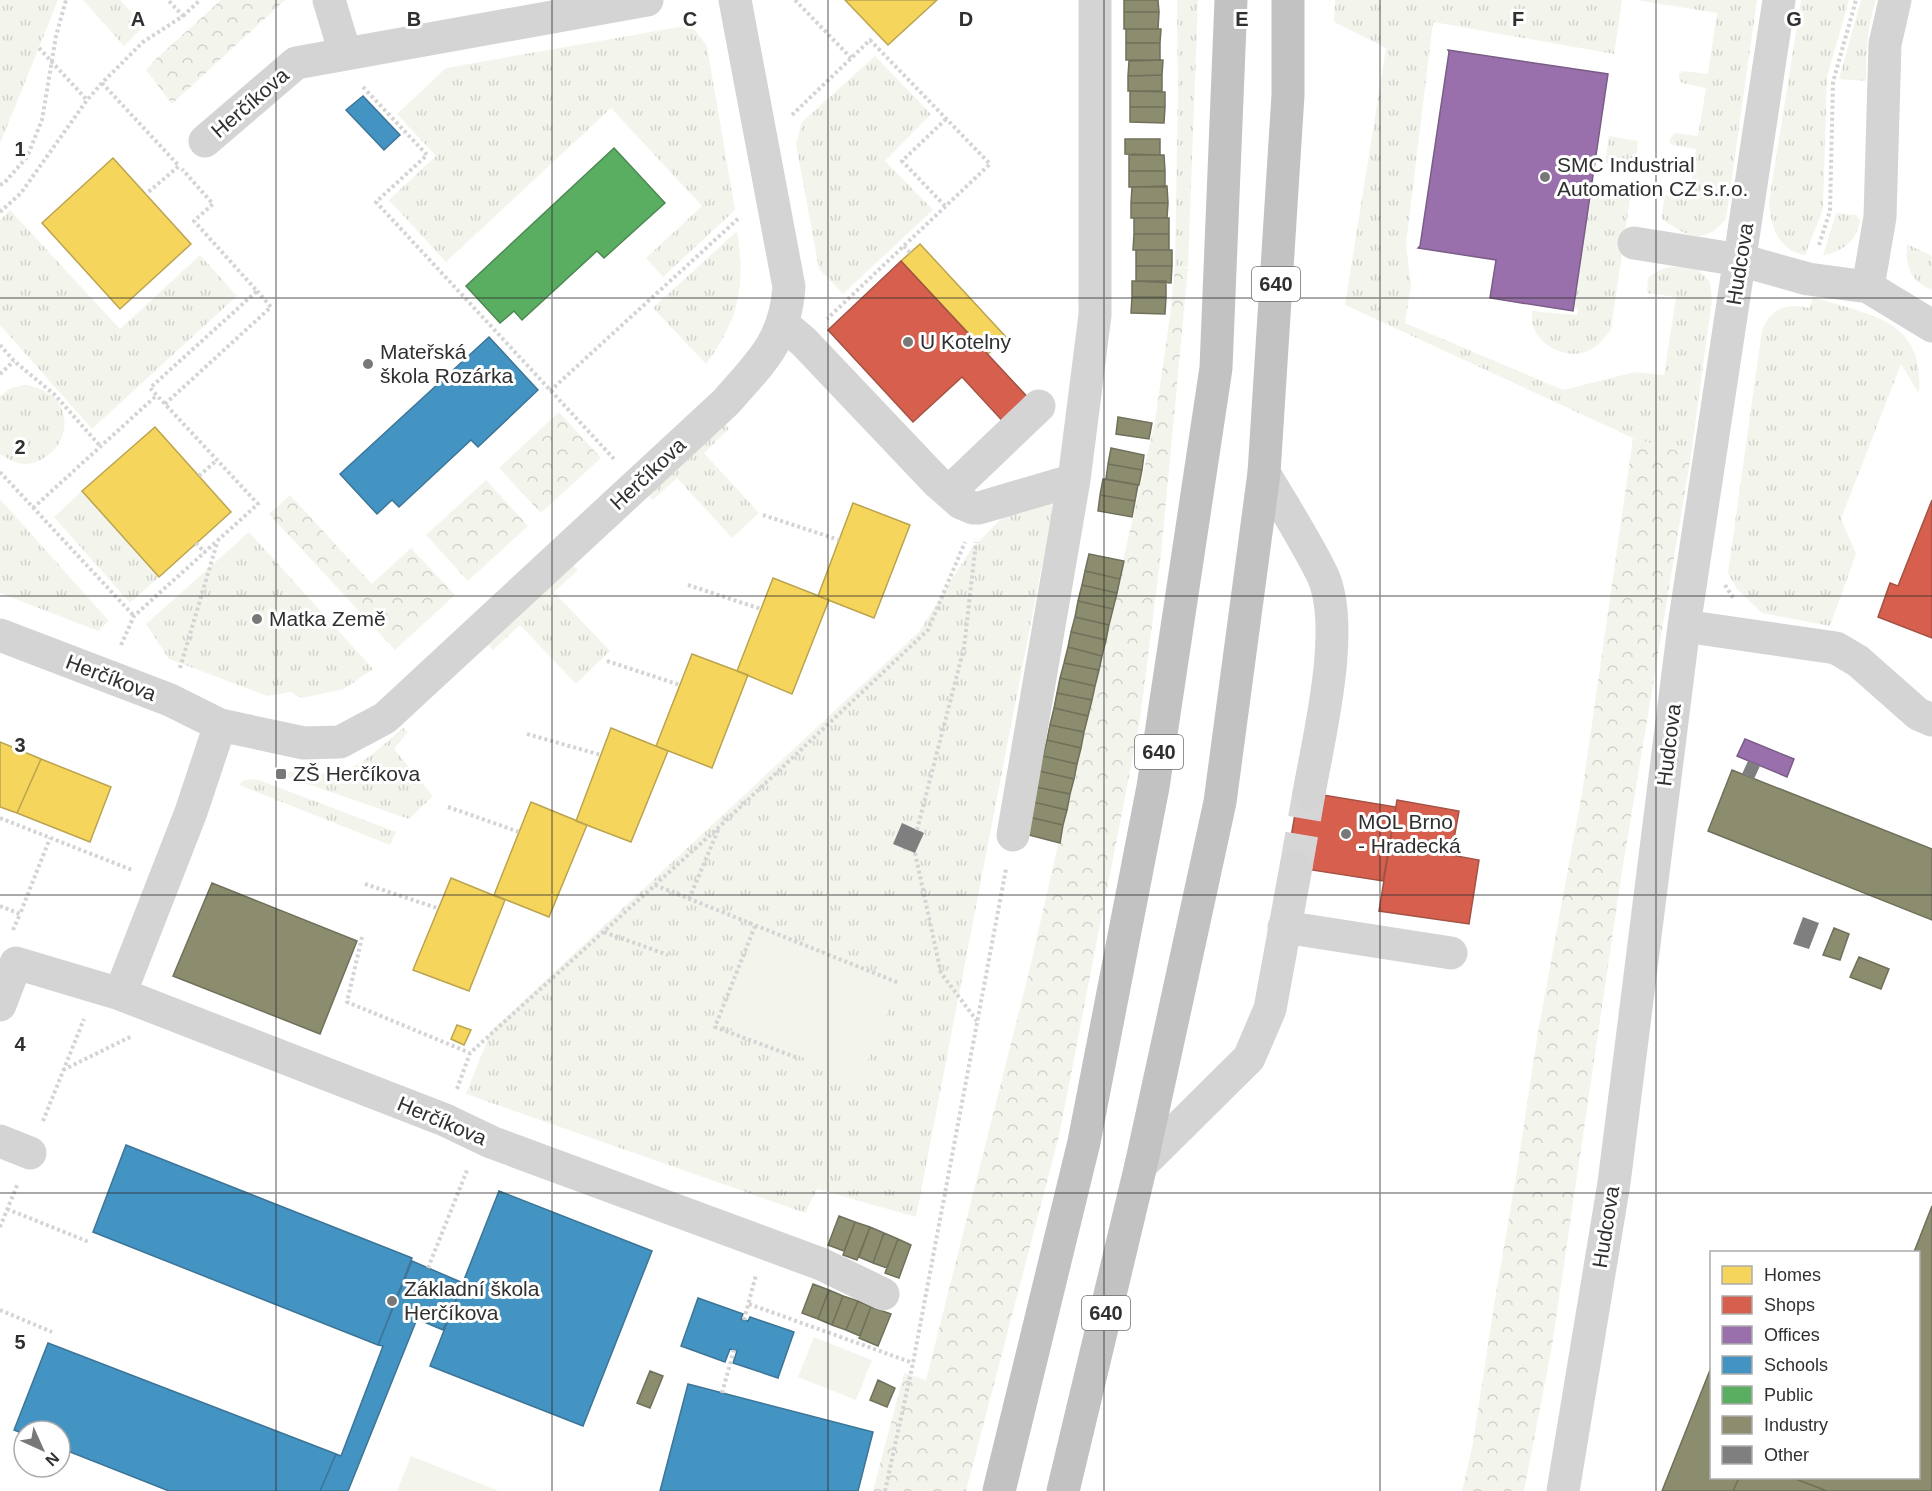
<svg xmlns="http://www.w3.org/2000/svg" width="1932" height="1491" viewBox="0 0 1932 1491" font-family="Helvetica,sans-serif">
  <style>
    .grass { fill: url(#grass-tufts) }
    .forest { fill: url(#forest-crowns) }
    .pitch { fill: #f3f5ed }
    .homes { fill: #f6d55c; stroke: #bba44f; stroke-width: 1.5 }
    .shops { fill: #d6604d; stroke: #a45244; stroke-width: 1.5 }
    .offices { fill: #9970ab; stroke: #7a5d86; stroke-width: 1.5 }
    .schools { fill: #4393c3; stroke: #3d7597; stroke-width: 1.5 }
    .public { fill: #5aae61; stroke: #4d8852; stroke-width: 1.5 }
    .industry { fill: #8c8c6e; stroke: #70705b; stroke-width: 1.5 }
    .building { fill: #7f7f7f }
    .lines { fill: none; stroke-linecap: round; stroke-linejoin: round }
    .minor-tunnel { stroke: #d6d6d6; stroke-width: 33; stroke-dasharray: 33 16; stroke-linecap: butt }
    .path { stroke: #d4d4d4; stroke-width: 4; stroke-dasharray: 3 3; stroke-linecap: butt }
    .minor { stroke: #d4d4d4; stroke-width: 33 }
    .highway { stroke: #c2c2c2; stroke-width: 33 }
    .grid { fill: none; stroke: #303030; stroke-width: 1.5; stroke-opacity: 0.55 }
    .poi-dot { fill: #787878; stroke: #fff; stroke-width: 2 }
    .labels { text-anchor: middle; stroke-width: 6; stroke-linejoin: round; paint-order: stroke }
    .shield { fill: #fff; stroke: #6e6e6e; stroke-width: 1.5 }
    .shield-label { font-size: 20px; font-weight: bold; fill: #303030 }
    .street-label { font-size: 21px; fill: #303030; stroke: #fff }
    .poi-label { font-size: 21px; fill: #303030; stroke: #fff; text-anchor: start }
    .grid-label { font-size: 20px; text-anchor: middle; font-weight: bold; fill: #303030; stroke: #fff; stroke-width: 6; stroke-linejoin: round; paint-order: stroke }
  </style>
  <defs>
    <pattern id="grass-tufts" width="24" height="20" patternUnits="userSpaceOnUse" patternTransform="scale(1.5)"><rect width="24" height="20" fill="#f3f5ed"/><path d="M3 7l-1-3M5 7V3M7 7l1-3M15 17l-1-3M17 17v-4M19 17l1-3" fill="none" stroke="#d1d2cc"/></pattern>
    <pattern id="forest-crowns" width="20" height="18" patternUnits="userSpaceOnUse" patternTransform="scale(1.5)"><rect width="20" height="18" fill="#f3f5ed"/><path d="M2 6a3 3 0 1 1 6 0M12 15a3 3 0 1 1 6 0" fill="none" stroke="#d1d2cc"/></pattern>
  </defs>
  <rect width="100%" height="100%" fill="#fff"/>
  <path class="grass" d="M0 0H58L0 144Z
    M83 0H120L144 26 124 46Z
    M1177 0H1198L1188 267H1175L1178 90Z
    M1335 0H1622L1614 54 1433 22 1406 244 1411 285 1405 323 1563 390 1635 372 1664 375 1676 297 1647 293 1648 278C1666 263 1676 267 1698 269L1710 282 1712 300 1691 455 1633 438 1345 305 1386 48 1334 22Z
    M1636 0H1757L1726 219C1703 247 1685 236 1661 218L1665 195 1689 198 1696 149 1672 145 1669 141 1674 133 1698 136 1706 88 1682 83 1679 79V74L1683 71 1708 74 1717 13Z
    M1801 0H1849L1827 77 1823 209 1805 255C1777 250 1771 226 1769 202Z
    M1861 0H1876C1867 26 1866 54 1866 81L1839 79Z
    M685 26 695 30 707 46 735 210 663 277 646 258 702 206 611 108 446 262 389 200 436 156 397 114 446 68Z
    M875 56 931 114 885 161 933 210 843 294 819 269 796 144 802 122Z
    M1609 136 1638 141 1635 168 1605 163Z
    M1592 184 1622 187V191L1631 192 1611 330C1604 339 1594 351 1582 353 1563 357 1538 345 1533 325 1532 321 1532 316 1532 311L1577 315 1578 309 1573 308Z
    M10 210 120 329 200 255 237 296 92 429 0 325V220Z
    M1836 213 1856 215 1860 220C1857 242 1843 250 1823 256Z
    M737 231C746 285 739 320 706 364L653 308Z
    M1907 244 1932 256V290C1910 281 1905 266 1907 244Z
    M1813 297C1871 316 1925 318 1919 394L1901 364 1841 519 1856 554 1830 626 1762 613 1737 589 1728 573 1762 330C1771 309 1786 302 1809 308Z
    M25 385C36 387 47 390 55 398 72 419 65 445 44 458 39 461 32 464 26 464 17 464 8 459 0 454V396L11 388Z
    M725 424 729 429 704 453 759 513 732 538 677 478 653 500 648 495Z
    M82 491 159 577 130 603 54 517Z
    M1055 498 916 1217 817 1189 805 1213 466 1094 491 1031 919 632 971 549 1011 509Z
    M0 499 109 621 98 631 0 593Z
    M249 532 373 669 344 689 302 698 291 692 267 696 169 659 146 624Z
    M573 565 578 570 554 592 610 651 576 684 520 625 493 650 488 645Z
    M403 728 408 732 394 749 433 796 409 819 287 777 289 772C306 773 324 776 341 772 361 767 387 741 403 728Z
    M249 779 259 780 396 832 390 845 239 785 242 781Z"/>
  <path class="forest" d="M221 0H285L172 104 146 70 157 58Z
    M1175 267 1188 268 1161 554 1140 720 1059 1136 966 1491H873L904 1373 926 1380 1028 976 1155 421 1170 316Z
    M559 412 601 458 541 513 499 468Z
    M1633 438 1691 455 1621 878 1552 1346 1524 1491H1462L1473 1443 1494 1305 1516 1177 1538 1032 1582 793Z
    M486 480 528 526 468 581 426 535Z
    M290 495 372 584 411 548 455 595 395 650 269 514Z"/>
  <path class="pitch" d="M759 927 899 983 860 1080 720 1024Z
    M814 1337 872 1360 856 1400 798 1377Z
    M411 1456 499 1491H397Z"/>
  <path class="homes" d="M845 0H937L888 45Z
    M113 158 191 244 120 309 42 223Z
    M920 244 1006 337 988 354 901 261Z
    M155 427 231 512 159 577 82 491Z
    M853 503 910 525 874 618 818 596Z
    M773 578 829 600 792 694 737 671Z
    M692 654 748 675 712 768 656 746Z
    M611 728 668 751 631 842 576 821Z
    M0 742 41 759 17 813 0 807Z
    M41 759 111 787 90 842 17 813Z
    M531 802 587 825 549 917 494 895Z
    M451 878 505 900 469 991 413 970Z
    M457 1025 471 1030 464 1045 451 1039Z"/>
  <path class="shops" d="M901 261 1034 404 1009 428 962 377 913 422 828 330Z
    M1932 500V638L1878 617 1890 583 1898 586Z
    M1299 791 1396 807 1383 881 1286 866Z
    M1397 800 1459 811 1451 855 1479 860 1469 924 1379 911Z"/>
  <path class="offices" d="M1448 50 1608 74 1573 311 1490 298 1496 260 1418 248 1420 246 1449 52Z
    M1745 739 1794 759 1787 777 1737 756Z"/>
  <path class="schools" d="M363 96 400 135 384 150 346 110Z
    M489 337 538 390 478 447 471 440 399 507 392 500 377 514 340 474Z
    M126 1145 412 1258 378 1345 93 1232Z
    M499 1191 652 1251 583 1426 430 1366Z
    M412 1261 463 1283 443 1330 417 1319 348 1491H320L336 1454 341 1456 383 1346 378 1345Z
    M698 1298 743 1314 741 1319 748 1321 750 1317 794 1332 778 1378 733 1363 737 1351 730 1349 725 1362 681 1346Z
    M48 1343 336 1454 320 1491H169L60 1448V1431H24V1434L14 1430Z
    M688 1384 873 1432 858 1491H660Z"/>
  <path class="public" d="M614 148 665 203 604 258 597 251 522 320 514 311 500 323 466 286Z"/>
  <path class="industry" d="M1124 0H1158L1159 12H1124Z
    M1124 12H1159L1158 29H1124Z
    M1126 29H1161L1160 43H1126Z
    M1126 43H1160V60H1126Z
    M1163 60 1162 75 1128 76 1129 61Z
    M1162 75V91H1128V76Z
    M1130 91 1165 92V107H1130Z
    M1130 107H1165L1164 123 1130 122Z
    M1125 139H1160V155L1125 154Z
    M1129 155H1164L1165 171H1129Z
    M1129 171H1165V187H1129Z
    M1167 186 1168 203H1131L1132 187Z
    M1131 203H1168L1167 218H1131Z
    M1134 218H1169V234H1134Z
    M1134 234H1169V250H1133Z
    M1136 250H1172V266H1136Z
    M1136 266H1172L1171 283 1136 281Z
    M1132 281H1166V297H1132Z
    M1132 297H1166L1165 314 1131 313Z
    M1118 417 1152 423 1149 439 1116 434Z
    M1111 448 1144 455 1142 470 1108 464Z
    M1108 464 1142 470 1139 485 1106 479Z
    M1103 479 1138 485 1135 501 1100 495Z
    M1100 495 1135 501 1132 517 1098 511Z
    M1089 554 1124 561 1120 579 1085 571Z
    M1085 571 1120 579 1117 593 1082 585Z
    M1082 585 1117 593 1113 609 1078 601Z
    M1078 601 1113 609 1109 625 1075 617Z
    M1075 617 1109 625 1106 640 1071 632Z
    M1071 632 1106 640 1102 656 1068 647Z
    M1068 647 1102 656 1099 670 1064 663Z
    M1064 663 1099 670 1095 686 1060 678Z
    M1060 678 1095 686 1092 700 1057 693Z
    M1057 693 1092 700 1088 716 1054 708Z
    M1054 708 1088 716 1084 732 1050 725Z
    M1050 725 1084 732 1081 748 1047 740Z
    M1047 740 1081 748 1077 764 1043 756Z
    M1043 756 1077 764 1074 779 1039 771Z
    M1732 770 1932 849V920L1708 831Z
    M1039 771 1074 779 1070 794 1036 787Z
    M1036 787 1070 794 1067 810 1033 802Z
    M1033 802 1067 810 1063 825 1029 817Z
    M1029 817 1063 825 1060 843 1025 834Z
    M212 883 357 941 320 1034 173 976Z
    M1834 928 1849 934 1840 960 1823 955Z
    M1859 957 1889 969 1881 989 1850 977Z
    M1932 1206V1491H1827L1793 1478H1918V1252H1914Z
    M839 1216 855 1222 844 1251 828 1245Z
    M855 1222 870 1227 857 1260 843 1255Z
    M870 1227 884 1233 873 1263 859 1257Z
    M884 1233 898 1239 887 1268 873 1263Z
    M898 1239 911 1245 899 1278 885 1273Z
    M813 1284 829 1290 818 1319 802 1313Z
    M829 1290 843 1296 832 1325 818 1319Z
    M843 1296 858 1301 846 1330 832 1325Z
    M858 1301 871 1307 860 1336 846 1330Z
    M871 1307 891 1314 878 1346 859 1338Z
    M1712 1365V1478H1739L1733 1491H1662Z
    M650 1371 663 1376 650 1408 637 1403Z
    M878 1380 895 1388 887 1407 870 1400Z
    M1739 1478H1793L1827 1491H1733Z"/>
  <path class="building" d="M1748 761 1760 766 1754 779 1742 774Z
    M902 823 924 833 915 853 893 844Z
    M1803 917 1819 923 1809 949 1793 944Z"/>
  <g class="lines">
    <path class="minor-tunnel" d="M1296 867 1309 793"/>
    <path class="path" d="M795 0 851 58
      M183 16 200 0
      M39 48 87 100
      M102 83 179 166 146 194
      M363 87 427 155 376 202 615 460
      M792 115 870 40 990 164 827 319
      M0 185 5 182 27 157 42 120 56 36 66 0
      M945 206 902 161 946 119
      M0 212 21 193 87 100 102 83 143 42 183 16 168 0
      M1819 245 1830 211 1833 82 1856 0
      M904 246 910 253
      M0 345 14 361 55 395 101 447
      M0 374 14 361
      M550 391 740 217
      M165 404 271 307 257 291
      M0 472 134 616
      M199 476 217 460
      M33 508 157 395
      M763 515 839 540
      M196 543 205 553
      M688 585 761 609
      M1725 585 1734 599
      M121 645 134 616 258 504 150 388 257 291 194 221 213 204 182 169
      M607 661 680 685
      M180 668 217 543
      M527 734 601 755
      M448 807 519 832
      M0 818 132 870
      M917 830 964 648 976 542
      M915 853 941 973 977 1021
      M365 884 437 908
      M655 885 899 983
      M689 899 719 828
      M0 906 20 914 50 838
      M755 926 715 1027 798 1058
      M13 930 20 914
      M604 932 668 955
      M362 937 347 1002 470 1053
      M63 1070 132 1036
      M457 1089 470 1053 720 826 928 630 965 542
      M43 1121 84 1019
      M7 1209 89 1242
      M0 1227 18 1183
      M428 1268 468 1168
      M749 1304 913 1363
      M0 1310 52 1332
      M744 1320 756 1275
      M722 1393 734 1350
      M885 1491 913 1363 1006 869"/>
    <path class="minor" d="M329 0 345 53
      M205 141 296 63 647 0
      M1634 243 1740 260 1808 279 1868 287 1880 217 1885 44 1895 0
      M1868 287 1932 326
      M783 324 804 342 936 481 961 503 973 508H979L1074 480 1095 315V0
      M1264 473C1284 507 1306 541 1323 576 1346 629 1319 736 1309 793
      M949 492 1039 406
      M1684 626 1836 648 1858 661 1918 714 1932 720
      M0 635 170 700 220 725 304 743 340 742 385 718 726 402C760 363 785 342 789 287L735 0
      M1013 835 1074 480
      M1284 927 1451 953
      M120 994 191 812 220 725
      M0 1005 16 963 120 994 445 1120 491 1142 821 1264 883 1294
      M0 1141 30 1153
      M1141 1165 1249 1058 1270 1009 1296 867
      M1563 1491 1614 1183 1684 626 1779 0"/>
    <path class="highway" d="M999 1491 1084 1142 1153 787 1216 368 1231 0
      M1063 1491 1141 1165 1220 802 1264 473 1288 95V0"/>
  </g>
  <path class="grid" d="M276 0V1491M552 0V1491M828 0V1491M1104 0V1491M1380 0V1491M1656 0V1491M0 298H1932M0 596H1932M0 895H1932M0 1193H1932"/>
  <g class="poi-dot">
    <circle cx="1545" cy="177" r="6"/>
    <circle cx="908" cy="342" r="6"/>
    <circle cx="368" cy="364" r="6"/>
    <circle cx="257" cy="619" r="6"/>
    <rect x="275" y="768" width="12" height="12" rx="3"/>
    <circle cx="1346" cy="834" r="6"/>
    <circle cx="392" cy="1301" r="6"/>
  </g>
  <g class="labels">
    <g class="shield">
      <rect x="1252" y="267" width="48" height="34" rx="4.5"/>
      <rect x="1135" y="735" width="48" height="34" rx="4.5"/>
      <rect x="1082" y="1296" width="48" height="34" rx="4.5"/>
    </g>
    <g class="shield-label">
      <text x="1276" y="291">640</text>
      <text x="1159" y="759">640</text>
      <text x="1106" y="1320">640</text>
    </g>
    <g class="street-label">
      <text transform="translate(250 103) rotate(-41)" y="7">Herčíkova</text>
      <text transform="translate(1740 264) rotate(-81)" y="7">Hudcova</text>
      <text transform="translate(648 474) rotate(-43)" y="7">Herčíkova</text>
      <text transform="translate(111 678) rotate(21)" y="7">Herčíkova</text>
      <text transform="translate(1669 745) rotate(-83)" y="7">Hudcova</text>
      <text transform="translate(442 1121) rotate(23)" y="7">Herčíkova</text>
      <text transform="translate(1606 1227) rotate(-81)" y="7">Hudcova</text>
    </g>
    <g class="poi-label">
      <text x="1557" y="172">SMC Industrial<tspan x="1557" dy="24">Automation CZ s.r.o.</tspan></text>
      <text x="920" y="349">U Kotelny</text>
      <text x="380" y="359">Mateřská<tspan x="380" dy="24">škola Rozárka</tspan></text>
      <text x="269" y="626">Matka Země</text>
      <text x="293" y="781">ZŠ Herčíkova</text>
      <text x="1358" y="829">MOL Brno<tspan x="1358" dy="24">- Hradecká</tspan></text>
      <text x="404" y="1296">Základní škola<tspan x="404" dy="24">Herčíkova</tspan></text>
    </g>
  </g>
  <g class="grid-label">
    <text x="138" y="26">A</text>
    <text x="414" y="26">B</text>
    <text x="690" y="26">C</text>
    <text x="966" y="26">D</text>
    <text x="1242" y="26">E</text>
    <text x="1518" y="26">F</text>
    <text x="1794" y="26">G</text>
    <text x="20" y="156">1</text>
    <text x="20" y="454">2</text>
    <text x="20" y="752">3</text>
    <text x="20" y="1051">4</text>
    <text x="20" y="1349">5</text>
  </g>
  <rect x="1710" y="1251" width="210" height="228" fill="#ffffff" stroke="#acacac" stroke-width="1.5"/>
  <rect x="1722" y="1266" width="30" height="18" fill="#f6d55c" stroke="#acacac" stroke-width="1.5"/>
  <text x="1764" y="1281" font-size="18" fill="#303030">Homes</text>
  <rect x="1722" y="1296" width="30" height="18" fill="#d6604d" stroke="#acacac" stroke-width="1.5"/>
  <text x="1764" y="1311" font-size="18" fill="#303030">Shops</text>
  <rect x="1722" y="1326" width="30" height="18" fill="#9970ab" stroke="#acacac" stroke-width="1.5"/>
  <text x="1764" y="1341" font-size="18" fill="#303030">Offices</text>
  <rect x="1722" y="1356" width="30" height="18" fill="#4393c3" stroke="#acacac" stroke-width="1.5"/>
  <text x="1764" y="1371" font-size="18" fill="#303030">Schools</text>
  <rect x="1722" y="1386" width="30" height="18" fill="#5aae61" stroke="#acacac" stroke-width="1.5"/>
  <text x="1764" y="1401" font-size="18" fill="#303030">Public</text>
  <rect x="1722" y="1416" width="30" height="18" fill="#8c8c6e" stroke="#acacac" stroke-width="1.5"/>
  <text x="1764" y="1431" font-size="18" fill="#303030">Industry</text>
  <rect x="1722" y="1446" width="30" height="18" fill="#7f7f7f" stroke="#acacac" stroke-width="1.5"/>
  <text x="1764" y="1461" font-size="18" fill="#303030">Other</text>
  <g transform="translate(42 1449) rotate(135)"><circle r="28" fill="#ffffff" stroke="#acacac" stroke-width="1.5"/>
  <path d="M0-4.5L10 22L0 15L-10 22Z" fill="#787878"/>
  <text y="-9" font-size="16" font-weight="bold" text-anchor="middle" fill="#303030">N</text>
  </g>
</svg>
